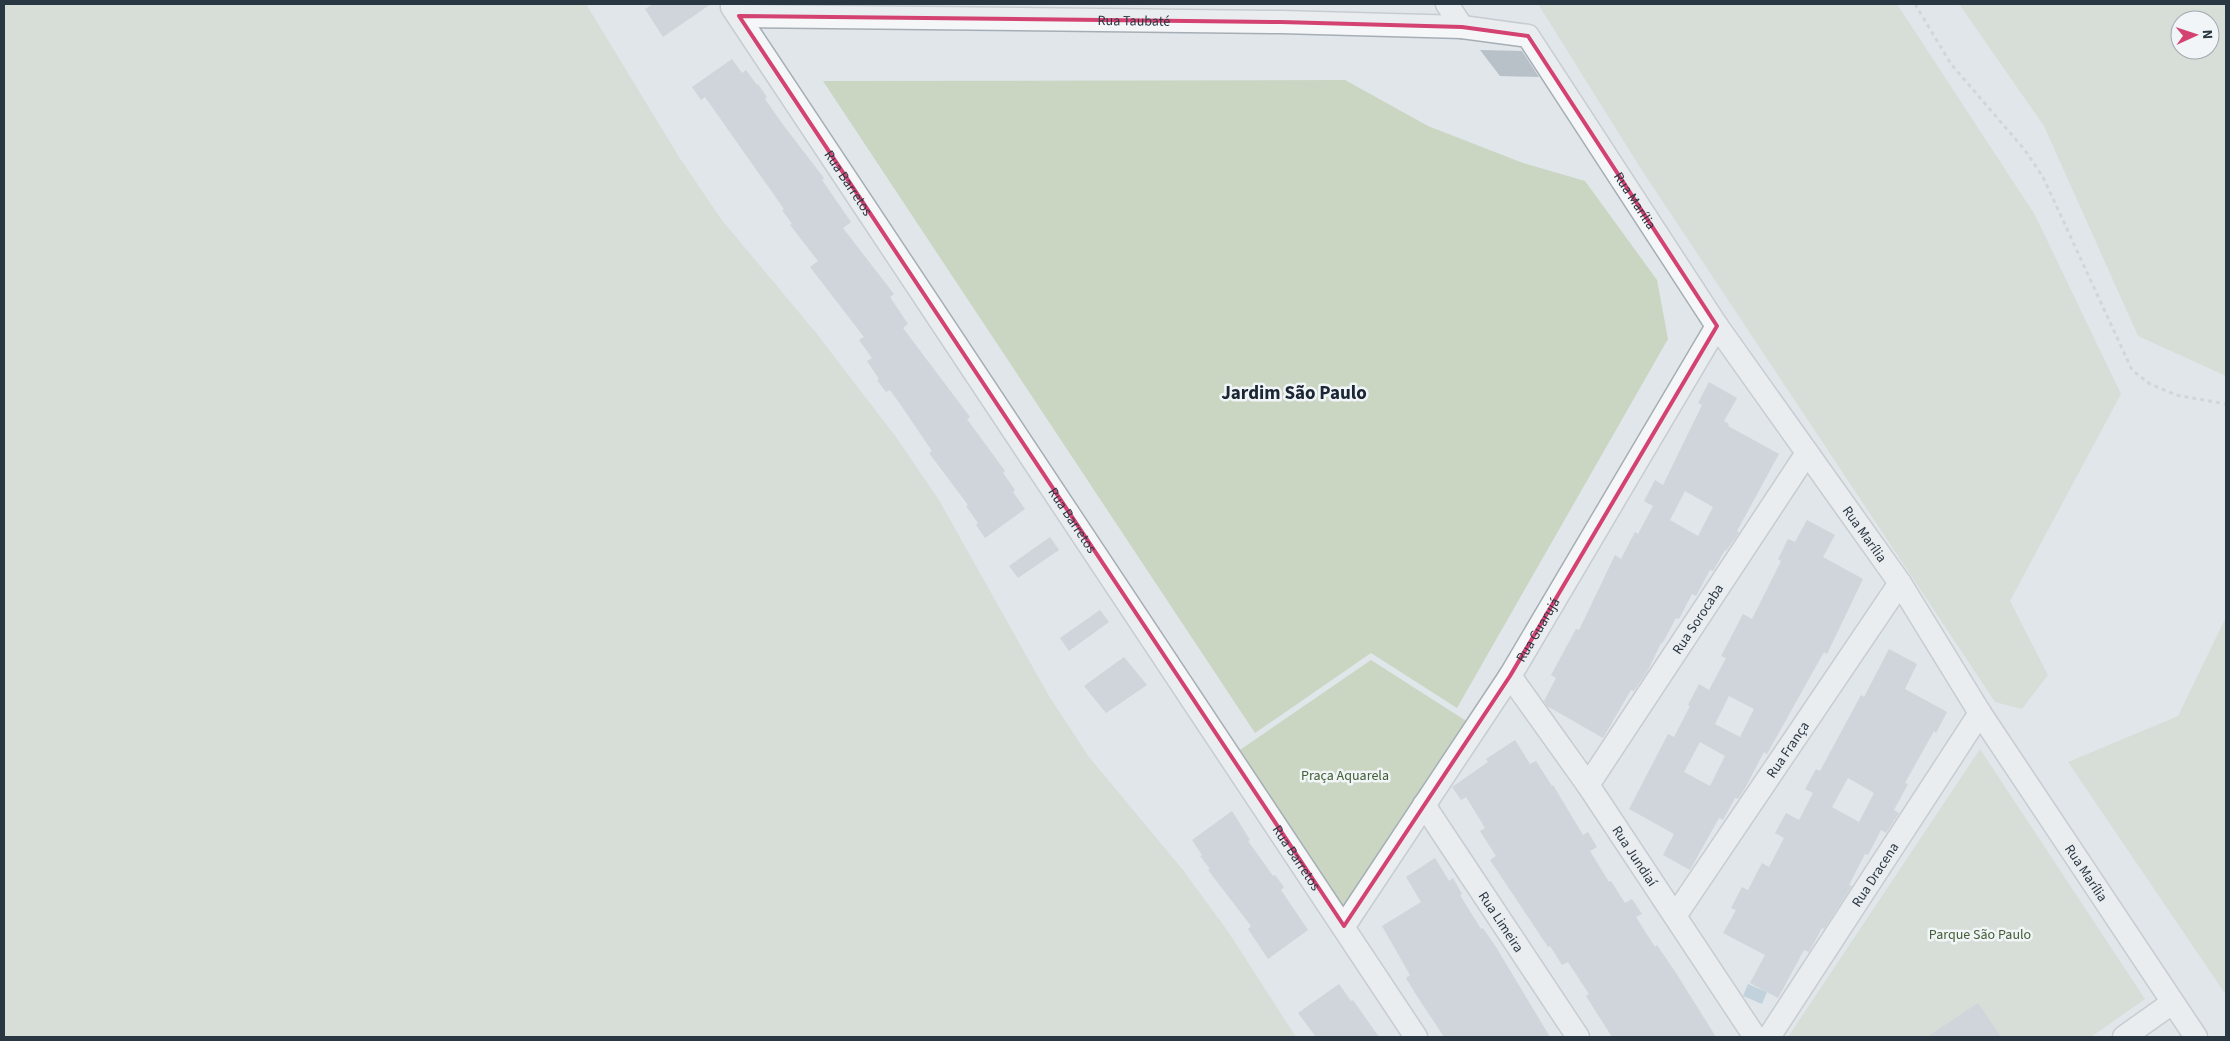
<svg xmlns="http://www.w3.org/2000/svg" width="2230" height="1041" viewBox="0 0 2230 1041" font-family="'Source Sans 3',sans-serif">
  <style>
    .green { fill: #cad5c2; fill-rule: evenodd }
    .water { fill: #9bbbcc }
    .building { fill: #b8c0c8; fill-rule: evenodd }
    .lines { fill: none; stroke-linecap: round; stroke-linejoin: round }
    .minor-casing { stroke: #a6aeb5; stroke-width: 25 }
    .path { stroke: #bfc4c9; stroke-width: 3; stroke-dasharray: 4 4; stroke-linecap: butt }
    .minor { stroke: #f4f6f8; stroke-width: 22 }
    .marked { fill: none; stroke: #d34271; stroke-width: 4; stroke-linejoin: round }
    .labels { text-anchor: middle; stroke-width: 5; stroke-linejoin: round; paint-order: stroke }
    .street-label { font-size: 14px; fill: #293743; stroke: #f1f5f8 }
    .park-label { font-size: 14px; fill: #445f35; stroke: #f1f5f8 }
    .district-label { font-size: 19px; font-weight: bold; fill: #1b2734; stroke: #f1f5f8 }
  </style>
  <rect width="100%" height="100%" fill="#e1e6ea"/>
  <path class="green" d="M4 4H586L679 157 721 219 817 334 896 437 939 500 1049 696 1089 757 1183 870 1227 930 1296 1037H4Z
    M1538 4H1897L2035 215 2121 394 2010 601 2048 675 2022 709 1995 702 1641 169Z
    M1959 4H2226V376L2138 336 2044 126ZM2180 20H2210V50H2180Z
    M1345 80 1428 126 1523 163 1585 181 1657 280 1668 339 1457 708 1371 653 1255 733 823 81Z
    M2226 617V995L2068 762 2178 716Z
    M1371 660 1474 726 1344 922 1234 754Z
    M1980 749 2145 999 2091 1037H1788Z"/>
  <path class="water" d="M1748 984 1767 992 1762 1004 1743 996Z"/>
  <path class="building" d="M653 4H711L663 37 645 9Z
    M1480 50 1522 51 1539 77 1500 76Z
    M732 59 742 73 746 70 757 85 758 84 767 97 765 99 784 126 824 178 822 180 851 222 843 228 894 294 890 297 908 324 903 328 970 417 967 419 1005 471 1003 473 1015 490 1013 492 1025 509 985 538 976 525 978 523 966 506 968 505 929 453 932 451 900 404 890 390 886 392 877 380 879 379 867 361 872 358 859 340 864 337 810 267 818 261 790 225 792 224 782 210 784 209 705 97 701 100 692 87Z
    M1709 382 1737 398 1724 421 1729 424 1728 426 1779 454 1737 531 1739 532 1736 537 1726 551 1725 550 1713 571 1710 570 1696 596 1692 594 1679 619 1676 618 1662 644 1661 643 1647 672 1634 691 1631 690 1603 738 1547 706 1544 701 1556 678 1551 675 1576 629 1579 630 1615 555 1621 559 1635 532 1638 534 1653 506 1644 501 1655 480 1663 485 1702 405 1698 403ZM1685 491 1713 507 1698 536 1670 520Z
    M1807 520 1835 535 1823 557 1863 579 1827 654 1824 652 1767 754 1764 752 1744 790 1738 799 1735 798 1723 820 1719 818 1690 870 1663 855 1674 834 1629 809 1668 734 1674 737 1690 706 1688 705 1699 684 1709 690 1726 658 1721 656 1743 614 1752 619 1781 561 1778 559 1788 539 1795 542ZM1729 696 1754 709 1740 737 1715 724ZM1700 742 1725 756 1710 786 1684 772Z
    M1050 537 1059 550 1018 578 1009 566Z
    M1100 610 1109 622 1069 651 1060 638Z
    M1889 649 1917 664 1905 689 1947 712 1936 733 1934 731 1905 783 1908 784 1894 810 1899 813 1886 833 1881 830 1868 855 1865 854 1849 885 1852 886 1824 929 1822 928 1809 952 1804 950 1778 998 1750 983 1765 955 1723 933 1736 910 1731 908 1742 887 1748 890 1762 863 1769 867 1784 838 1775 833 1786 813 1799 820 1813 793 1805 789 1816 769 1820 771 1861 695 1864 697ZM1848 778 1874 793 1859 822 1832 807Z
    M1124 657 1147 685 1106 713 1084 686Z
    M1515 740 1530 764 1536 761 1552 786 1553 785 1583 835 1588 832 1597 847 1590 851 1609 882 1611 881 1625 903 1632 899 1642 914 1636 917 1655 947 1657 945 1676 973 1716 1037H1612L1586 996 1589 994 1568 962 1562 965 1550 946 1548 947 1490 860 1496 856 1480 831 1485 828 1466 797 1461 800 1452 787 1488 762 1486 759Z
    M1232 811 1250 840 1248 841 1273 876 1275 875 1284 887 1281 890 1308 930 1268 959 1248 929 1251 926 1208 870 1210 869 1200 856 1202 855 1192 840Z
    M1435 858 1449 881 1453 878 1462 894 1460 895 1481 929 1483 928 1496 947 1550 1037H1444L1415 993 1406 978 1410 975 1382 926 1421 902 1406 877Z
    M1339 984 1351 1001 1353 1000 1379 1037H1316L1298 1013Z
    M1978 1003 2001 1037H1927Z"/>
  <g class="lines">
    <defs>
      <g id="minor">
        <path d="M1447 4 1462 27"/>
        <path id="s1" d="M732 7 1416 1037"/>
        <path id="s2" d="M739 16 1281 22 1462 27 1528 36 1717 326 1900 583 1980 713 2196 1037"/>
        <path id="s3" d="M1510 676 1588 785 1755 1037"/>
        <path id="s4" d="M1588 785 1807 453"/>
        <path id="s5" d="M1424 805 1578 1037"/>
        <path id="s6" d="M1675 916 1900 583"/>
        <path id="s7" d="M1344 926 1510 676 1717 326"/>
        <path id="s8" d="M1769 1037 1980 713"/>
        <path d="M2124 1037 2172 1003"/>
      </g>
    </defs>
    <use href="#minor" class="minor-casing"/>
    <path class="path" d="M1915 4 1951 64 2024 149 2043 177 2132 370 2150 384 2176 395 2226 404"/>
    <use href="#minor" class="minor"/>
  </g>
  <path d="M0 0H2230V1041H0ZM739 16 1281 22 1462 27 1528 36 1717 326 1510 676 1344 926Z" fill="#e1e6ea" fill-opacity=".55" fill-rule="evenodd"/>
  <path class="marked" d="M739 16 1281 22 1462 27 1528 36 1717 326 1510 676 1344 926Z"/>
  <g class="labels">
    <g class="street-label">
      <text dy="5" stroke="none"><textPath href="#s2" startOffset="395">Rua Taubaté</textPath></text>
      <text dy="5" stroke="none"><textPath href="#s1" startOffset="211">Rua Barretos</textPath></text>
      <text dy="5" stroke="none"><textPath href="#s2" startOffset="986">Rua Marília</textPath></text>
      <text dy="5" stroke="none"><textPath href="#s1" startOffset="616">Rua Barretos</textPath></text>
      <text dy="5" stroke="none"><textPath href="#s2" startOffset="1391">Rua Marília</textPath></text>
      <text dy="5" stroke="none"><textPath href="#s4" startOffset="199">Rua Sorocaba</textPath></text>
      <text dy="5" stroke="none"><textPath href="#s7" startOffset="354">Rua Guarujá</textPath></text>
      <text dy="5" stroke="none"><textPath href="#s6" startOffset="201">Rua França</textPath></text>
      <text dy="5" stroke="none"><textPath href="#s3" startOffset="219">Rua Jundiaí</textPath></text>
      <text dy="5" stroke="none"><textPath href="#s1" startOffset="1021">Rua Barretos</textPath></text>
      <text dy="5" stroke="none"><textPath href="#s2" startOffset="1796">Rua Marília</textPath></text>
      <text dy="5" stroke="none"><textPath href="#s8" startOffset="194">Rua Dracena</textPath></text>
      <text dy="5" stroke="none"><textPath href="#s5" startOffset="140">Rua Limeira</textPath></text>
    </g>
    <g class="park-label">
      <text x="1345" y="780">Praça Aquarela</text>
      <text x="1980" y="939">Parque São Paulo</text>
    </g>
    <g class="district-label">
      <text x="1294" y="399">Jardim São Paulo</text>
    </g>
  </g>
  <rect width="2230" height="1041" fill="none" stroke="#293743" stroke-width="10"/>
  <g transform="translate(2195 35) rotate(87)"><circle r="24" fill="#f1f5f8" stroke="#a1a9b0"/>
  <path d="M0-4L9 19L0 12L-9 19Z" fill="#d34271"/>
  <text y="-8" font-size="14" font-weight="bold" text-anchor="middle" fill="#293743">N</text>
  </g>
</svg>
